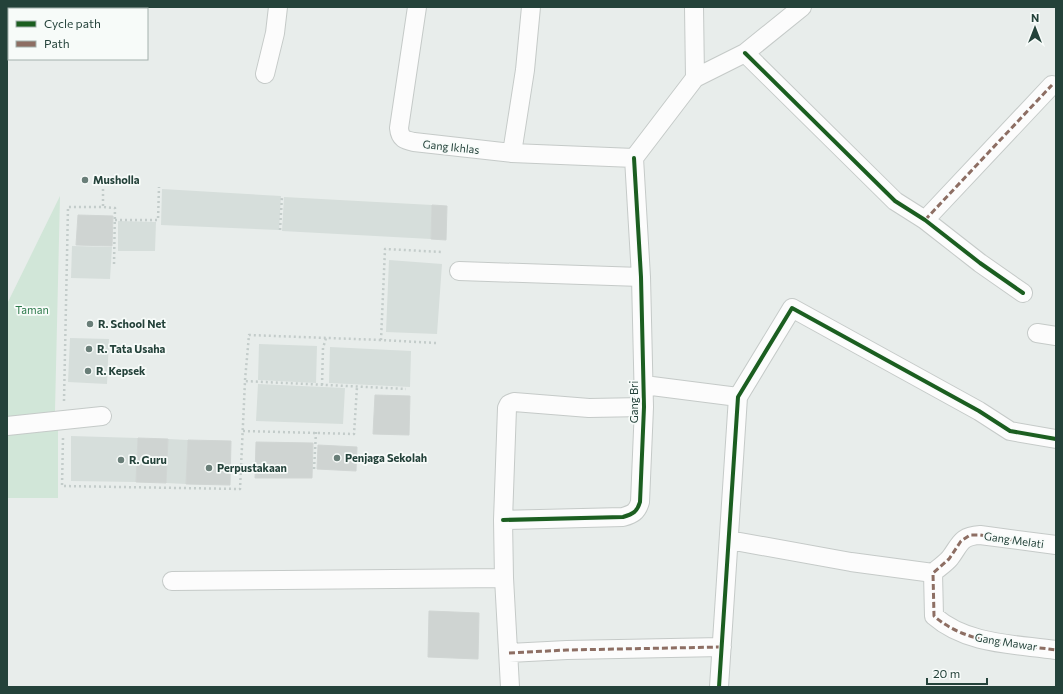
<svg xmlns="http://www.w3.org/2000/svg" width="1063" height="694" viewBox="0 0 1063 694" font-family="Commissioner,sans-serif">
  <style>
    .built { fill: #d6dedb }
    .green { fill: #d1e6d8 }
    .building { fill: #cfd4d2; stroke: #d1d6d4 }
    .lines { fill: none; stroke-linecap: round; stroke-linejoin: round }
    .minor-casing { stroke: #c5cac8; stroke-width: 20 }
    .path { stroke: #c3ccca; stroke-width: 2.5; stroke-dasharray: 2 3; stroke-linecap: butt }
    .minor { stroke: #fcfcfc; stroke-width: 18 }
    .quiet { stroke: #8d6e63; stroke-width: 3; stroke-dasharray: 6 3; stroke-linecap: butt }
    .cycleway-casing { stroke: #f7fbf9; stroke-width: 6 }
    .cycleway { stroke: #1b5e20; stroke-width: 4 }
    .poi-dot { fill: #697e78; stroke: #f7fbf9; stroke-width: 1.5 }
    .labels { text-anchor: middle; stroke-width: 3.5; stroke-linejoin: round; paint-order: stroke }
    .street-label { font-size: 11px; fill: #24423a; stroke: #f7fbf9 }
    .poi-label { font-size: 11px; font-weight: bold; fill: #24423a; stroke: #f7fbf9; text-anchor: start }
    .park-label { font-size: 11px; fill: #2d7a4b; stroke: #f7fbf9 }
  </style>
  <rect width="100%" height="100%" fill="#e8edeb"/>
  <path class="built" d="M162 189 281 196 279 230 161 225Z
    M284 197 432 205 431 239 282 231Z
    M118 221 156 222 155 251H118Z
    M72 246 112 247 110 279 71 278Z
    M389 260 442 264 437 334 386 332Z
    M70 338 109 339 107 384 68 382Z
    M259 344 317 346 316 383 258 380Z
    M330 347 411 351 410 387 329 383Z
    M258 384 345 388 343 424 256 421Z
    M71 436 138 438 136 482 71 481Z
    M168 439 188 440 186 484 166 483Z"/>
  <path class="green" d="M60 196 55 411 30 422 7 421V304Z
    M58 423V498H7V431Z"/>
  <path class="building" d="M432 205 447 206 446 240 431 239Z
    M78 215 113 216 112 246 76 245Z
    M375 395 410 396 409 435 373 434Z
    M138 438 168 439 166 483 136 482Z
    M188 440 231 441 230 485 186 484Z
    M256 442 313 443 312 478H255Z
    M318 445 357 447 356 471 317 469Z
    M429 611 479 613 478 659 428 657Z"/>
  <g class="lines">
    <defs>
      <path id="minor" d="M417 7 399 128C400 139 405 140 414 142L512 153 634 158
        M745 53 895 201 925 220 980 263 1023 293
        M265 74 275 33 278 7
        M695 78 745 53 802 7
        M512 153 525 70 531 7
        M634 158 695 78 694 7
        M925 220 1052 85
        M459 271 641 277
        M1037 333 1056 336
        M644 385 738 397
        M7 426 102 416
        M503 520 623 517C633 514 637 512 640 502L644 407 641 277 634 158
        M729 540 851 562 933 573C938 568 945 564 950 558 960 545 960 536 980 535L1056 545
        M933 573 934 616C967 645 1015 644 1056 650
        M172 581 504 578
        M509 653 567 650 722 647
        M510 687 504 578 503 520 507 408 509 404 514 402 589 408 644 407
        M719 687 738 397 792 308 979 411 1010 431 1056 439"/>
    </defs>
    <use href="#minor" class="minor-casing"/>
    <path class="path" d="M104 207 115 208 114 265
      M115 220H158L159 187
      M280 230 282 196
      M436 343 381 340 385 249 442 252
      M245 380 249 335 381 340
      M322 385 323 348 326 338
      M64 401 68 207H103V188
      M243 431 354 434 357 387
      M63 438 62 486 240 489 245 381 406 389
      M314 469 316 432"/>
    <use href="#minor" class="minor"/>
    <path class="quiet" d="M925 220 1052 85
      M1013 540 980 535H970L961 541 949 559 933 573 934 616C967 645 1015 644 1056 650
      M509 653 567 650 722 647"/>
    <defs>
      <path id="cycleway" d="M745 53 895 201 925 220 980 263 1023 293
        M503 520 623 517C633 514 637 512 640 502L644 407 641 277 634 158
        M719 687 738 397 792 308 979 411 1010 431 1056 439"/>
    </defs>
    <use href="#cycleway" class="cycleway-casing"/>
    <use href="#cycleway" class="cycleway"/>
  </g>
  <g class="poi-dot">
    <circle cx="85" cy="180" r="4"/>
    <circle cx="90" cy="324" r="4"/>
    <circle cx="89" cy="349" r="4"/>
    <circle cx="88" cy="371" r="4"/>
    <circle cx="337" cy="458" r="4"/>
    <circle cx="121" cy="460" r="4"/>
    <circle cx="209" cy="468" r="4"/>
  </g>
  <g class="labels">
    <g class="street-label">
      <text transform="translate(451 147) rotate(6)" y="4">Gang Ikhlas</text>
      <text transform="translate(634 402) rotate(-90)" y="4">Gang Bri</text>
      <text transform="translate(1014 540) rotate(8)" y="4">Gang Melati</text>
      <text transform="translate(1006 642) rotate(9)" y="4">Gang Mawar</text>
    </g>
    <g class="poi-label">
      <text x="93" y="184">Musholla</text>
      <text x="98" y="328">R. School Net</text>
      <text x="97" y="353">R. Tata Usaha</text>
      <text x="96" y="375">R. Kepsek</text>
      <text x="345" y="462">Penjaga Sekolah</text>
      <text x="129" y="464">R. Guru</text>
      <text x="217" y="472">Perpustakaan</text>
    </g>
    <g class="park-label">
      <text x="32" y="314">Taman</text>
    </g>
  </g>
  <rect width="1063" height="694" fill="none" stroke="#24423a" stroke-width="16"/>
  <rect x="8" y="8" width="140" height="52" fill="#f7fbf9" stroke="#a3b1ad"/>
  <rect x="16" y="21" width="20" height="6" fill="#1b5e20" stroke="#a3b1ad"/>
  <text x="44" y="28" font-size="12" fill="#24423a">Cycle path</text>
  <rect x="16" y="41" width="20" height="6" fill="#8d6e63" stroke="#a3b1ad"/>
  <text x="44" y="48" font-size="12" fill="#24423a">Path</text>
  <g transform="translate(1035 28)" stroke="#f7fbf9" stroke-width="3" paint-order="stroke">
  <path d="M0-3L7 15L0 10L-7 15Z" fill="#24423a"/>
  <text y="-6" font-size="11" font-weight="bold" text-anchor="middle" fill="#24423a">N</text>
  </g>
  <path d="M927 678v6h60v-6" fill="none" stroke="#24423a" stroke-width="2"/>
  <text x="933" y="678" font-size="12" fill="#24423a" stroke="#f7fbf9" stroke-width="3" paint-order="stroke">20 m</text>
</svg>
